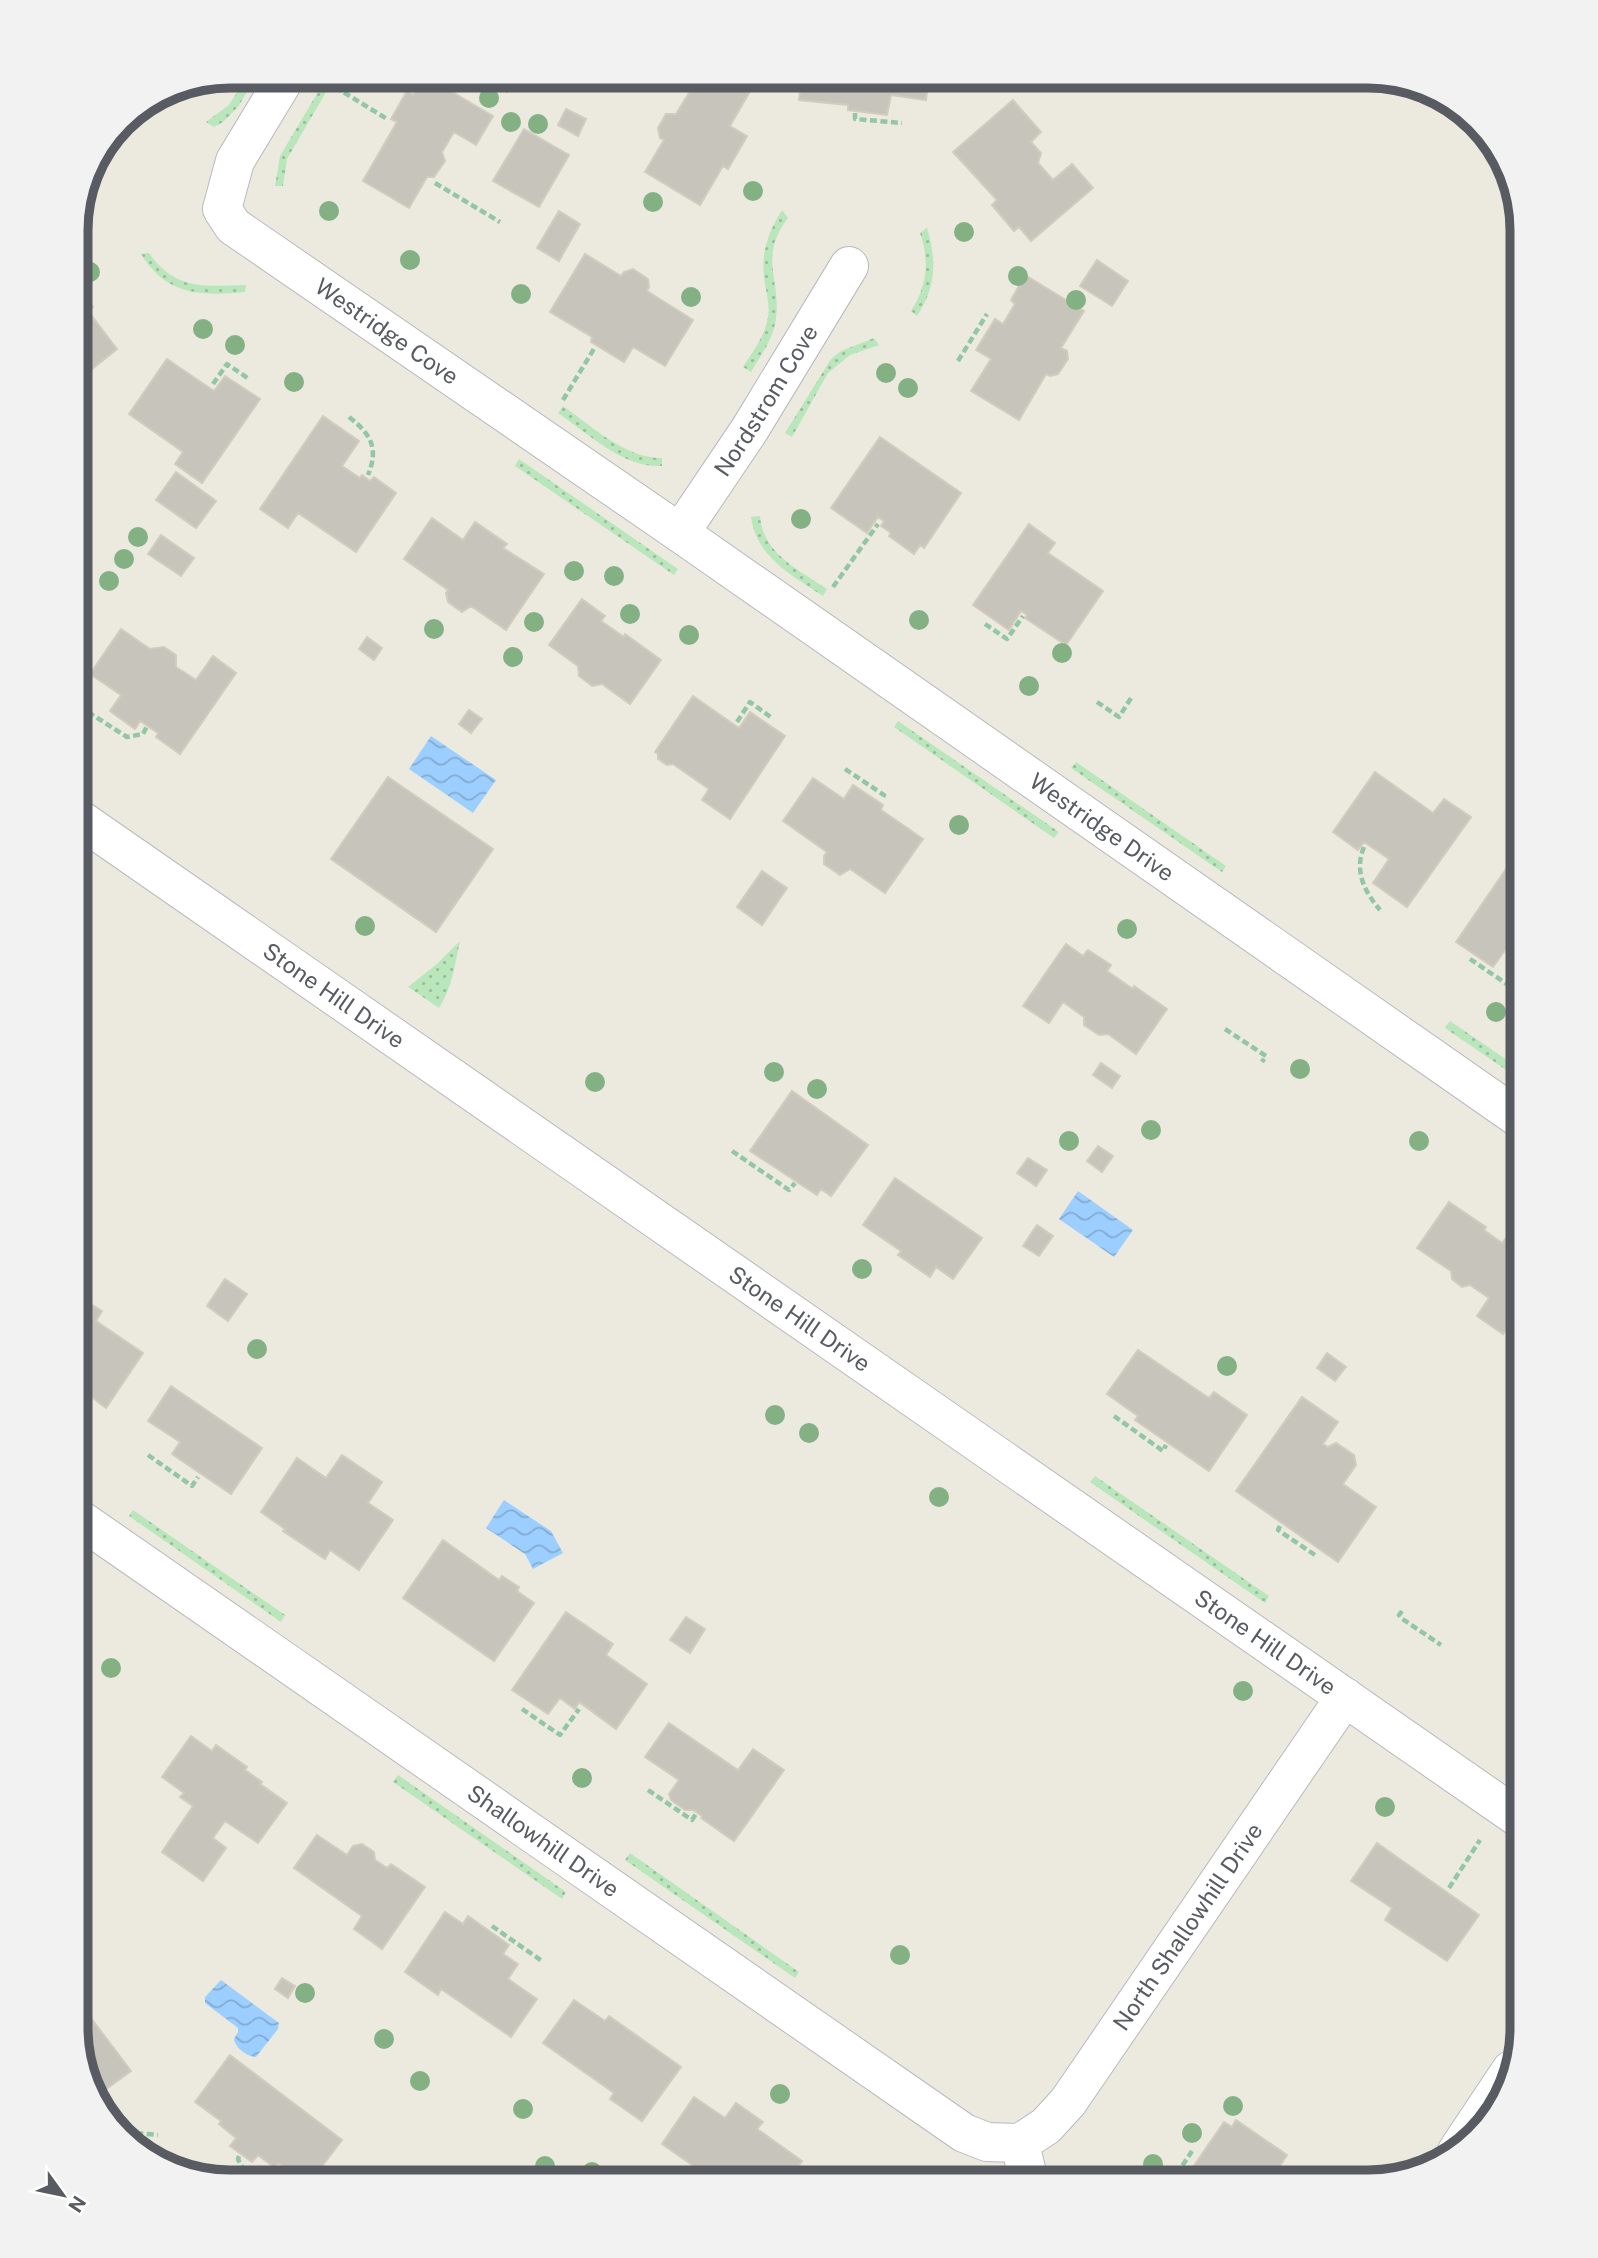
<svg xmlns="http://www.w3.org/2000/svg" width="1598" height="2258" viewBox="0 0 1598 2258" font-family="'Public Sans',sans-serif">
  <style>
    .grass { fill: url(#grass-dots) }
    .water { fill: url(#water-waves) }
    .building { fill: #c7c4bc; stroke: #d1ccbd; stroke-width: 2 }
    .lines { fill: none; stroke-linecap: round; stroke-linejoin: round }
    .minor-casing { stroke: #b7b9bf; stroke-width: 40 }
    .secondary-casing { stroke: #b8bbc2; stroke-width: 40 }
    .path { stroke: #92c6a4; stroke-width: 4.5; stroke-dasharray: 7 3.5; stroke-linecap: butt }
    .minor { stroke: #fff; stroke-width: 38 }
    .secondary { stroke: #fff; stroke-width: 38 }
    .tree { fill: #84b183 }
    .labels { text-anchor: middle; stroke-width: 7; stroke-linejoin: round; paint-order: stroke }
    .street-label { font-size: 23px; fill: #585b61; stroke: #fff }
    .rim { fill: none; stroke: #585b61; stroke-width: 9 }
  </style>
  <defs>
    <pattern id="grass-dots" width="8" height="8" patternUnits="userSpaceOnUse" patternTransform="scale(1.75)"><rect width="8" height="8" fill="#b9e6bb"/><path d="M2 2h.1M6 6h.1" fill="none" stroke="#99bd9b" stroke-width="1.8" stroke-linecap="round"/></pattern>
    <pattern id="water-waves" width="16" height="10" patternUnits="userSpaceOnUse" patternTransform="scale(1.75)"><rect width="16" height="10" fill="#9ccfff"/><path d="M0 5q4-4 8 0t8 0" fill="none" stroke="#82abd2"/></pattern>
  </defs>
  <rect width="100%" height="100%" fill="#eceadf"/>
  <path class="grass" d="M248 75H257L238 107 223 122 214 127 206 122 229 105Z
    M328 75H336L287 159 283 186H275L280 156Z
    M782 210 788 218C758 257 781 278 776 318 774 338 761 355 751 372L743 367C753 351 765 336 768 317 770 307 767 295 765 284 760 256 767 234 782 210Z
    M927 228C937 261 936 287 917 316L911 311C927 286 930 261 920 233Z
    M149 253C175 291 206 286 246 285L245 292C201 296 167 296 141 254Z
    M874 338 879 345 850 355 828 373 792 437 785 433 831 359 841 351Z
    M563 406C592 426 624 458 662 458V466C623 468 589 434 558 413Z
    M519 459 678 569 674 575 515 466Z
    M760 516C763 554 799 570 827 589L823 596C792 575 757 558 751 517Z
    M898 721 1059 832 1054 838 894 727Z
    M1076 762 1226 866 1222 872 1071 768Z
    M460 941C455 964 452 988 439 1008L408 987 438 963Z
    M1450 1021 1523 1071V1079L1514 1072 1512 1074 1445 1028Z
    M1095 1476 1269 1596 1265 1603 1090 1482Z
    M133 1510 285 1615 281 1622 129 1516Z
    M398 1775 566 1892 562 1899 393 1782Z
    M630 1853 799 1972 795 1978 625 1860Z"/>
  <path class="water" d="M431 736 496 780 473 813 409 769Z
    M1078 1191 1133 1230 1114 1257 1059 1219Z
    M504 1500 551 1531 563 1553 533 1569 525 1554 486 1528Z
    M221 1980 279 2023 278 2029 256 2057C248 2057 235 2048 234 2039L238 2032V2028L205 2003V1997Z"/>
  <path class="building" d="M479 75H517L507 92Z
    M700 75H719L749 93 730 126 747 136 728 169 723 166 700 205 645 172 664 140 660 138 658 128 666 114H676Z
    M802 75H929L926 100 891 95 887 115 848 110V105L799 100Z
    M425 76 493 116 476 145 454 132 442 152 445 161 434 177H427L409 208 363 181 397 122 391 119 407 91 413 95Z
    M1013 100 1041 132 1031 142 1041 153 1038 163 1053 180 1072 164 1093 188 1031 241 1019 227 1014 231 992 205 997 200 953 152Z
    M566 109 586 119 578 136 558 125Z
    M524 129 569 155 539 207 493 181Z
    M559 211 580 224 559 261 537 248Z
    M585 254 621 276 624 272 633 269 648 279 649 287 647 291 693 320 665 366 633 347 624 362 591 342 592 337 550 312Z
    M1097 260 1128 281 1112 306 1080 286Z
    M1025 275 1084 311 1061 348 1067 351 1068 359 1058 374 1050 376 1046 374 1019 420 971 391 991 359 976 350 995 319 1003 324 1015 304 1011 300Z
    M76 285 93 307 88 311 117 349 76 382Z
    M167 359 214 391 225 376 260 399 202 483 175 464 183 452 129 414Z
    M323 416 359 441 342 466 360 478 362 475 370 481 374 477 396 493 356 552 298 513 288 528 260 509Z
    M880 437 961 493 924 548 920 545 914 554 889 536 891 533 881 526 884 521 878 517 867 533 831 508Z
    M176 472 216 501 196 528 156 500Z
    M432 518 463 540 475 522 507 544 503 548 544 574 506 630 471 606 462 612 448 602 446 593 448 590 404 559Z
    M1029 524 1055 543 1048 553 1103 591 1066 645 1025 618 1027 615 1021 611 1009 630 973 605Z
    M161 535 194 558 181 576 148 554Z
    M76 583 84 589 76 601Z
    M582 599 605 616 601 621 624 637 625 634 661 660 630 704 602 684 592 686 579 676 578 666 549 645Z
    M121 629 150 649 164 647 176 655V667L196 680 213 656 236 673 180 754 156 737 158 733 140 721 135 729 110 711 121 695 90 674Z
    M367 637 382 648 374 660 359 649Z
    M693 696 739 728 750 712 785 736 730 819 702 800 709 789 673 764 667 765 658 759V754L655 752Z
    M469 710 482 719 471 733 459 724Z
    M1375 772 1433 813 1444 799 1471 817 1407 907 1373 883 1389 859 1364 842 1358 850 1333 832Z
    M388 777 493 849 436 932 331 859Z
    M813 778 844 799 853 785 883 805 881 810 923 839 885 893 850 869 840 875 824 864V856L827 852 783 821Z
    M1513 859 1523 866V946L1519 943 1522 939 1516 935 1493 967 1456 942Z
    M762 871 787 888 762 925 737 907Z
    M1066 944 1083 956 1088 950 1111 965 1107 971 1133 989 1134 986 1167 1009 1136 1054 1108 1034 1099 1035 1084 1025V1017L1063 1002 1049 1023 1023 1006Z
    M1101 1063 1120 1076 1112 1088 1093 1075Z
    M792 1091 868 1145 831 1196 821 1189 817 1195 750 1151Z
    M1098 1146 1113 1156 1102 1172 1087 1161Z
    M1028 1158 1047 1170 1036 1186 1017 1173Z
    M895 1178 982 1238 953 1279 936 1267 930 1277 898 1255 901 1251 863 1225Z
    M1449 1202 1486 1227 1484 1230 1502 1243 1506 1238 1523 1249V1304L1503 1334 1477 1316 1489 1298 1470 1285 1462 1287 1452 1279 1451 1271 1417 1248Z
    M1037 1225 1053 1236 1039 1256 1023 1246Z
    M225 1279 247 1294 228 1321 207 1306Z
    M75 1294 102 1311 96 1321 143 1353 106 1408 75 1384Z
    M1138 1350 1209 1398 1214 1392 1247 1415 1209 1471 1135 1420 1138 1416 1107 1394Z
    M1327 1353 1346 1367 1335 1381 1317 1368Z
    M171 1386 262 1448 231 1494 172 1454 180 1442 148 1421Z
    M1302 1397 1338 1422 1323 1444 1328 1447 1336 1443 1354 1455 1356 1465 1343 1484 1376 1507 1338 1562 1236 1491Z
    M342 1455 382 1482 368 1503 393 1520 359 1570 330 1550 325 1559 283 1531 285 1529 261 1512 297 1458 326 1478Z
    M443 1540 499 1580 502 1576 519 1587 517 1591 534 1603 494 1661 403 1598Z
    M566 1612 613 1644 606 1655 647 1684 616 1729 579 1702 575 1709 560 1698 548 1714 512 1690Z
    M686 1617 705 1629 690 1653 670 1640Z
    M669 1723 738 1770 753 1749 784 1770 734 1841 701 1818 702 1816 693 1810H685L671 1800 669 1794 679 1780 645 1757Z
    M191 1736 212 1751 216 1745 247 1767 245 1770 262 1782 260 1784 287 1803 258 1843 225 1821 213 1838 226 1848 203 1881 162 1852 193 1806 180 1797 184 1793 162 1777Z
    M317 1835 347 1855 353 1846 362 1844 374 1852 375 1860 387 1868 391 1864 425 1887 382 1949 354 1929 362 1916 294 1868Z
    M1377 1843 1479 1915 1447 1961 1385 1920 1392 1908 1351 1881Z
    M445 1912 463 1924 468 1916 509 1945 503 1954 518 1964 508 1979 537 1999 511 2037 441 1989 438 1995 405 1972Z
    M282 1978 295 1986 288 1998 275 1989Z
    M75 1997 131 2071 101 2093 117 2115 110 2120 96 2106 75 2028Z
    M574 2000 605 2021 609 2016 681 2067 642 2121 610 2099 614 2093 543 2043Z
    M230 2055 342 2140 310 2182H303L278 2163 275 2168 258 2155 252 2162 230 2146 236 2138 219 2124 221 2121 195 2102Z
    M694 2097 725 2118 736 2103 763 2122 757 2129 802 2161 787 2183H718L713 2179 711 2182 690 2168 692 2165 662 2144Z
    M1236 2120 1287 2155 1269 2183H1182L1224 2122 1232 2127Z"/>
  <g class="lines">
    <defs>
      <g id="minor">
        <path id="s1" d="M287 75 235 161 222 209 233 226 680 533 1523 1121"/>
        <path id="s2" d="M680 533 750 429 849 266"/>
        <path id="s3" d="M75 816 1523 1821"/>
        <path id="s4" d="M75 1516 964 2133 987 2142 1020 2143"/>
        <path id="s5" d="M1020 2143 1046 2126 1068 2102 1345 1697"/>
        <path d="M1020 2143 1029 2182"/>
      </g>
      <path id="secondary" d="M1457 2151 1511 2070"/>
    </defs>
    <use href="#minor" class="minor-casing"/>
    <use href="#secondary" class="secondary-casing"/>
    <path class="path" d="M335 87 387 119
      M150 107 156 96
      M855 113V119L902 123
      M435 183 500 222
      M958 361 987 314
      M213 384 227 364 249 379
      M563 400 595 347
      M349 417C371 434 379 448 368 475
      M833 587 878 524
      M985 624 1007 639 1023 616
      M1097 702 1119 717 1131 698
      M88 712 127 737 143 734 147 726
      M737 722 750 702 772 718
      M845 769 884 795 882 799
      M1364 847C1354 871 1364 891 1380 910
      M1470 959 1520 993 1523 989
      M1225 1029 1266 1056 1262 1062
      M732 1151 789 1190 795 1183
      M1114 1416 1163 1451 1166 1445
      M148 1455 192 1486 198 1477
      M1280 1526 1278 1530 1315 1555
      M1402 1611 1399 1615 1401 1618 1441 1645
      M522 1709 560 1735 579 1709
      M648 1790 692 1820 696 1814
      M1449 1888 1480 1840
      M492 1926 542 1961
      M126 2135 136 2133 158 2135
      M239 2156 238 2159 241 2166 263 2182
      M1171 2183 1192 2151"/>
    <use href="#minor" class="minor"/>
    <use href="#secondary" class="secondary"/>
  </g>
  <g class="tree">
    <circle cx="489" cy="98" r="10"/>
    <circle cx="511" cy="122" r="10"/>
    <circle cx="538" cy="124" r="10"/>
    <circle cx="753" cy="191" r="10"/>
    <circle cx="653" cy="202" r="10"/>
    <circle cx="329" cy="211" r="10"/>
    <circle cx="964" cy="232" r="10"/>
    <circle cx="410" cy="260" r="10"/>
    <circle cx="90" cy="272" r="10"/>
    <circle cx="1018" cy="276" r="10"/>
    <circle cx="521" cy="294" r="10"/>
    <circle cx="691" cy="297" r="10"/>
    <circle cx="1076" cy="300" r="10"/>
    <circle cx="203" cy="329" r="10"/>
    <circle cx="235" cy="345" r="10"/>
    <circle cx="886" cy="373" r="10"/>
    <circle cx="294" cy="382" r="10"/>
    <circle cx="908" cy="388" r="10"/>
    <circle cx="801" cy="519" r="10"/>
    <circle cx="138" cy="537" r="10"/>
    <circle cx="124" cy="559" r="10"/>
    <circle cx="574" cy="571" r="10"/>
    <circle cx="614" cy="576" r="10"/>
    <circle cx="109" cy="581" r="10"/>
    <circle cx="630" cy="614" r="10"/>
    <circle cx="919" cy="620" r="10"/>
    <circle cx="534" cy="622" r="10"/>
    <circle cx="434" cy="629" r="10"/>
    <circle cx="689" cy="635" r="10"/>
    <circle cx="1062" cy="653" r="10"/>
    <circle cx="513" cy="657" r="10"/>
    <circle cx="1029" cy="686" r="10"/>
    <circle cx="959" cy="825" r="10"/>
    <circle cx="365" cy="926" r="10"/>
    <circle cx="1127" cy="929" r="10"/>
    <circle cx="1496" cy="1012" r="10"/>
    <circle cx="1300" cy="1069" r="10"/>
    <circle cx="774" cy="1072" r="10"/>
    <circle cx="595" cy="1082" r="10"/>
    <circle cx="817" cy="1089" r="10"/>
    <circle cx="1151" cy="1130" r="10"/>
    <circle cx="1069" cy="1141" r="10"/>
    <circle cx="1419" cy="1141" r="10"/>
    <circle cx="862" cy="1269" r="10"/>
    <circle cx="257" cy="1349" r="10"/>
    <circle cx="1227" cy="1366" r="10"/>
    <circle cx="775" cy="1415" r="10"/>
    <circle cx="809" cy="1433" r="10"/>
    <circle cx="939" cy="1497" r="10"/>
    <circle cx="111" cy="1668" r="10"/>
    <circle cx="1243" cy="1691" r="10"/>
    <circle cx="582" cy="1778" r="10"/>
    <circle cx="1385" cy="1807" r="10"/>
    <circle cx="900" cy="1955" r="10"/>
    <circle cx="305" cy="1993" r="10"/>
    <circle cx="384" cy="2039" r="10"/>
    <circle cx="420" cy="2081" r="10"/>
    <circle cx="780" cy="2094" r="10"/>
    <circle cx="1233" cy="2106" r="10"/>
    <circle cx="523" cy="2109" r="10"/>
    <circle cx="1192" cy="2133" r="10"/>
    <circle cx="1153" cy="2164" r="10"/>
    <circle cx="545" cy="2166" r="10"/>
    <circle cx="592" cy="2172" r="10"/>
  </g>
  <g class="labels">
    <g class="street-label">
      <text dy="8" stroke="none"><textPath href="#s1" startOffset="357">Westridge Cove</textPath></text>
      <text dy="8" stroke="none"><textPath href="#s2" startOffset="158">Nordstrom Cove</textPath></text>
      <text dy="8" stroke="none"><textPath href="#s1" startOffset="1227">Westridge Drive</textPath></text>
      <text dy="8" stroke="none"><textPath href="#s3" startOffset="315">Stone Hill Drive</textPath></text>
      <text dy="8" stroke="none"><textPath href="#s3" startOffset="882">Stone Hill Drive</textPath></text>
      <text dy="8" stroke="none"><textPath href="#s3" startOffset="1449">Stone Hill Drive</textPath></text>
      <text dy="8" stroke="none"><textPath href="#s4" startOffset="570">Shallowhill Drive</textPath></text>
      <text dy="8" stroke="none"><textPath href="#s5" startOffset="276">North Shallowhill Drive</textPath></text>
    </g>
  </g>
  <path d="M0 0H1598V2258H0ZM230 88H1368A142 142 0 0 1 1510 230V2028A142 142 0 0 1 1368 2170H230A142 142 0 0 1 88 2028V230A142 142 0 0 1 230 88Z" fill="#f2f2f2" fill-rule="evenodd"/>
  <path class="rim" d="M230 88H1368A142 142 0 0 1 1510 230V2028A142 142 0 0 1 1368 2170H230A142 142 0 0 1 88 2028V230A142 142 0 0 1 230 88Z"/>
  <g transform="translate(63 2195) rotate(123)" stroke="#ffffff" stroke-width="5" paint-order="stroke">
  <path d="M0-5L12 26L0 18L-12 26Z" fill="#585b61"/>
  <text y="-10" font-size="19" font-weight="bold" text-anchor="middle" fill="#585b61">N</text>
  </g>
</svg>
